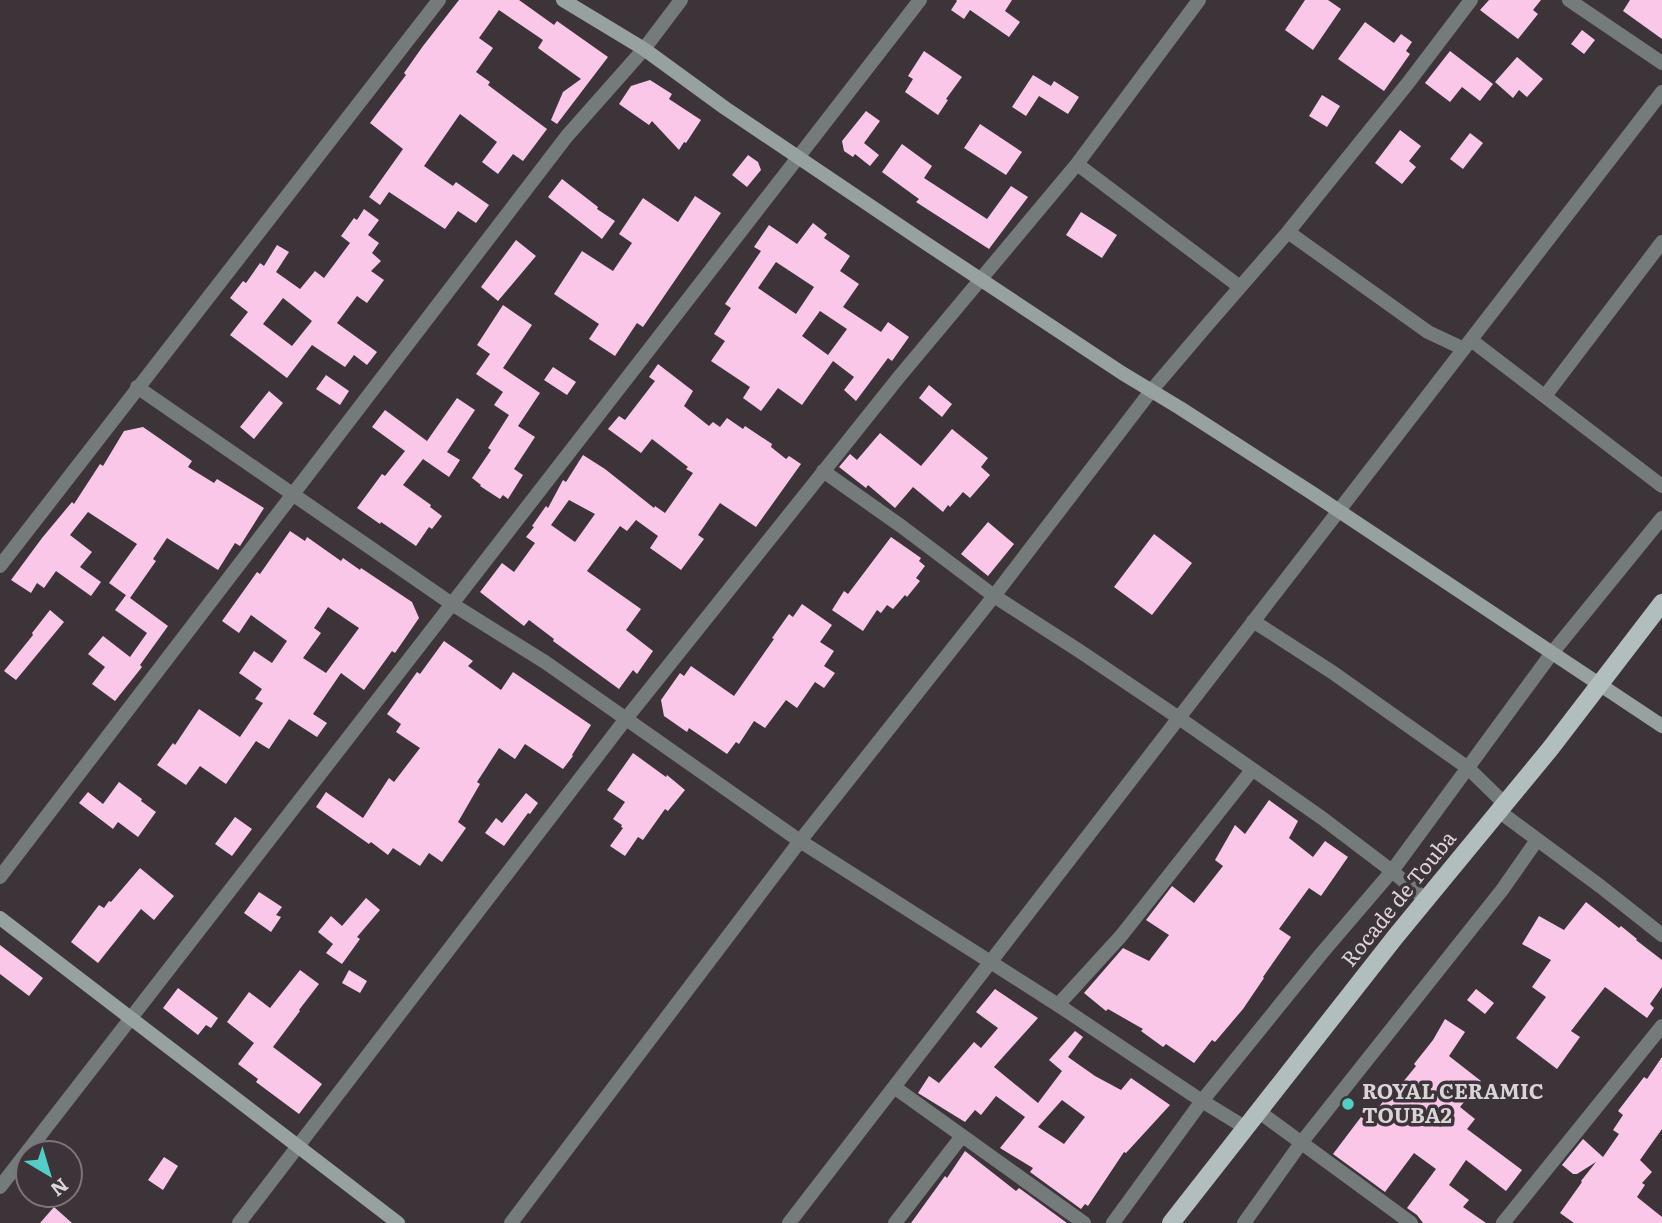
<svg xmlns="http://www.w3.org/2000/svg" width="1662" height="1223" viewBox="0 0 1662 1223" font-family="Literata,serif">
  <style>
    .building { fill: #fbc7e9; fill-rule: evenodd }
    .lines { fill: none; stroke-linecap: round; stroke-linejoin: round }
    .street { stroke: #747b7a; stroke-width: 14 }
    .secondary { stroke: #96a1a0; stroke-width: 14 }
    .primary { stroke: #b1bebd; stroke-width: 18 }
    .poi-dot { fill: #54cdc6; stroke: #3d343a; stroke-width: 2.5 }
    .labels { text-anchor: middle; stroke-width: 7; stroke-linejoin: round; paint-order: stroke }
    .street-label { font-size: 21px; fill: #dad4d8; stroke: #3d343a }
    .poi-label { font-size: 21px; font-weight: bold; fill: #dad4d8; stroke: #3d343a; text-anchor: start }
  </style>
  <rect width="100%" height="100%" fill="#3d343a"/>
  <path class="building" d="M459 0H519L554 25 557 21 608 57 557 124 551 120 563 92 581 79 538 48 543 40 499 10 479 38 493 48 476 72 490 82 488 85 547 129 523 161 513 154 498 174 482 162 497 142 460 114 424 166 453 186 456 182 489 205 476 223 458 211 445 229 389 192 380 205 369 197 403 149 370 123 406 75 404 73 423 46Z
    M956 0H1012L1005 11 1020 22 1009 37 970 10 964 19 951 10 957 1Z
    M1305 0H1328L1341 9 1313 50 1285 30Z
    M1489 0H1541L1533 10 1538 14 1518 39 1480 10Z
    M1630 0H1662V39L1623 11Z
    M1365 22 1394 43 1401 34 1412 42 1406 51 1410 54 1384 91 1338 59Z
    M1582 30 1595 40 1584 54 1571 44Z
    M924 51 962 77 946 99 948 100 938 115 905 92 913 79 908 76Z
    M1450 51 1493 84 1480 101 1462 87 1450 102 1425 83Z
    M1517 57 1543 79 1527 97 1519 90 1513 98 1495 82Z
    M1033 75 1051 86 1054 81 1079 97 1068 114 1039 96 1026 116 1012 107Z
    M650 80 672 94 669 99 701 120 686 143 684 142 679 150 652 121 649 125 619 104 631 86Z
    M1322 95 1340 106 1327 127 1309 116Z
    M866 111 880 121 864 143 879 155 870 166 855 154 853 157 844 151 842 141Z
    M980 124 1022 152 1006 175 964 148Z
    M1400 130 1421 146 1409 161 1416 167 1402 184 1375 163Z
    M1470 133 1483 143 1463 169 1450 159Z
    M902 144 932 166 924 178 987 219 1011 186 1028 197 989 249 916 202 919 199 882 172Z
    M748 155 758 162 761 170 747 187 732 175Z
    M562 179 598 207 597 209 615 221 602 239 548 197Z
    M695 196 721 213 643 327 637 323 615 356 589 339 599 324 554 294 582 251 613 271 632 243 619 234 643 198 678 222Z
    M364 209 379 220 368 235 379 243 372 253 381 261 371 271 384 280 367 303 357 296 337 323 377 352 367 365 354 355 345 367 312 345 287 378 230 335 248 312 230 298 243 281 246 283 260 263 264 266 277 245 289 252 276 272 300 289 315 271 324 278 350 243 341 236 354 218 357 220ZM283 298 312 321 292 346 263 324Z
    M1081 212 1117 235 1102 258 1066 235Z
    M813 223 827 234 824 238 850 256 840 271 859 284 843 307 881 332 888 322 909 337 892 361 888 358 856 401 844 390 854 377 833 361 802 405 778 388 761 411 743 398 750 387 711 361 725 341 714 334 731 308 725 304 761 251 754 247 769 225 797 244ZM776 262 814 287 796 314 758 288ZM820 311 847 329 828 355 802 336Z
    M516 240 536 256 498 301 481 287Z
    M503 305 532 325 503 368 540 393 518 426 535 437 514 469 523 475 508 499 503 495 500 499 480 486 481 485 472 478 491 450 488 448 509 415 494 405 503 392 476 374 490 354 477 345Z
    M658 364 693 391 684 406 709 426 713 422 720 427 727 418 743 429 745 426 772 444 771 447 786 459 789 456 801 464 756 527 720 503 698 535 704 539 681 570 650 548 658 536 636 520 627 531 620 526 587 571 641 609 626 630 653 651 637 674 633 670 619 689 553 641 554 639 529 620 524 626 480 592 502 563 514 572 535 543 526 537 534 527 532 526 546 506 548 508 563 480 566 482 583 455 605 469 654 508 655 506 665 513 693 473 686 469 688 467 652 439 641 453 608 429 619 416 625 420 655 381 649 377ZM569 500 595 514 575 542 551 525Z
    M553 367 576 382 567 395 544 380Z
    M326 375 349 391 340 405 316 389Z
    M929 385 952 404 942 417 919 398Z
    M269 391 283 403 254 439 240 427Z
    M457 398 475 410 447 452 460 460 449 477 423 459 403 485 431 505 430 507 442 516 432 529 429 527 416 546 381 522 380 524 357 508 382 474 385 476 405 451 372 427 385 410 427 441Z
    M143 427 192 461 188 467 214 483 217 479 264 508 240 546 235 543 218 570 167 538 153 559 156 561 130 598 109 583 137 544 88 512 70 535 92 552 80 567 101 582 91 596 56 571 44 588 37 583 31 593 11 580 42 538 72 502 74 504 100 464 103 466 124 431Z
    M952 429 988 458 981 467 990 475 970 498 963 492 950 507 948 505 943 512 913 487 895 508 868 485 866 488 839 467 850 454 857 460 880 433 921 466Z
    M988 522 1014 544 988 576 961 554Z
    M290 531 305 541 307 537 341 561 343 558 360 570 361 568 412 602 419 618 395 653 392 651 364 690 341 673 313 714 327 723 317 737 289 719 269 749 256 741 226 784 200 766 186 785 157 765 173 743 175 745 199 709 240 737 263 703 255 699 262 689 239 673 254 651 272 663 287 641 251 615 239 633 222 621 257 572 260 574ZM328 607 359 628 326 673 303 658 321 633 314 628Z
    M1154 534 1192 563 1152 615 1114 587Z
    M891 537 921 558 919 561 925 566 916 578 920 581 907 597 905 595 893 609 887 605 881 613 877 610 863 631 832 610 844 591 848 594Z
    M126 595 168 626 140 665 142 667 115 701 92 684 105 667 88 654 103 636 130 657 147 633 115 610Z
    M802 604 832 625 820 642 834 651 824 666 835 673 824 688 815 682 797 708 786 700 765 728 754 721 739 744 736 742 727 754 689 728 687 732 664 716 661 700 680 673 684 676 691 666 734 696 774 639 772 638 789 614 793 617Z
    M50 610 64 622 16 680 4 671 33 635 32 633Z
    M444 641 473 661 468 666 501 690 513 672 591 725 572 755 573 756 563 769 525 744 515 759 499 748 477 782 480 784 458 822 466 828 442 862 429 853 420 866 393 848 388 855 371 842 369 844 316 807 326 792 363 818 389 778 394 782 420 748 396 732 401 724 387 714 417 672 420 674Z
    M633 753 666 777 667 775 685 790 668 811 665 809 643 840 638 837 625 856 610 846 623 828 621 827 622 825 613 819 625 802 607 790Z
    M119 782 142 799 141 801 156 812 138 837 118 822 113 829 79 803 88 792 103 804Z
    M526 793 538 803 530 814 528 813 504 846 485 833 496 818 502 823Z
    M1269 800 1298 821 1289 838 1313 857 1325 841 1348 857 1321 896 1309 888 1279 929 1291 937 1263 977 1264 978 1243 1009 1215 1042 1212 1040 1194 1063 1166 1044 1163 1047 1141 1031 1143 1029 1108 1009 1106 1011 1084 993 1123 948 1149 961 1169 935 1146 920 1172 886 1194 903 1223 866 1215 860 1235 825 1245 834Z
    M235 817 252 829 232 856 215 844Z
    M140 868 174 896 154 920 141 909 98 963 71 942 99 905 104 908 109 901 111 902Z
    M259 892 282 907 276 915 281 917 271 932 244 913Z
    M366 898 380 910 357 937 360 939 342 964 326 953 333 944 318 932 331 916 342 926Z
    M1586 902 1619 928 1621 926 1637 939 1636 940 1662 960V987L1650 1004 1654 1008 1647 1018 1605 987 1571 1031 1580 1037 1557 1069 1516 1038 1546 997 1532 987 1551 960 1522 944 1539 916 1564 930Z
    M0 945 43 978 29 996 0 974Z
    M300 970 319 984 299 1010 300 1011 273 1047 322 1084 299 1114 256 1082 258 1079 238 1064 254 1043 227 1022 249 992 270 1008Z
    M349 970 367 981 360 993 342 983Z
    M178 988 218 1018 211 1028 206 1025 198 1035 163 1008Z
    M995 989 1038 1018 994 1067 1038 1103 1062 1071 1049 1060 1075 1031 1083 1037 1068 1057 1095 1076 1121 1090 1131 1078 1170 1105 1126 1153 1124 1152 1088 1206 1085 1204 1081 1209 1030 1172 1033 1168 1000 1148 1025 1117 996 1096 981 1115 975 1110 965 1122 918 1093 929 1076 939 1083 974 1042 981 1048 998 1028 976 1012ZM1062 1100 1085 1117 1064 1144 1038 1127Z
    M1476 989 1494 1003 1485 1014 1467 1000Z
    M1445 1019 1465 1032 1449 1056 1481 1081 1460 1107 1475 1119 1467 1129 1522 1170 1506 1191 1466 1160 1449 1185 1469 1200 1463 1207 1486 1223H1423L1417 1215 1407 1208 1436 1169 1414 1153 1385 1192 1333 1154 1361 1117 1368 1122 1387 1096 1390 1098 1416 1066 1414 1064 1433 1040Z
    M1662 1057V1129L1640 1160 1652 1172 1642 1183 1645 1185 1637 1197 1662 1217V1223H1574L1560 1213 1582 1182 1581 1181 1596 1162 1577 1174H1573L1562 1165 1583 1139 1603 1157 1619 1134 1613 1130 1623 1115 1618 1111 1644 1077 1647 1079Z
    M965 1151 1016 1191 1019 1188 1067 1223H911L945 1176 947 1178Z
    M164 1157 178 1166 163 1190 148 1180Z
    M54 1207 72 1223H40Z"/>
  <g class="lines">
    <path class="street" d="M1569 0 1662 63
      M1077 164 1240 287
      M1288 232 1428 332 1464 349
      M1471 340 1662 486
      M137 387 452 604 545 662 800 841 1058 1005 1202 1101 1246 1128
      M1545 396 1662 242
      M823 471 901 526 994 596 1081 652 1179 718 1322 818 1392 871 1426 900
      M0 566 439 0
      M1253 621 1332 672 1468 768 1505 804
      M1500 812 1600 886 1662 935
      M0 877 567 136 644 49 681 0
      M1058 1005 1121 936 1252 770
      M894 1087 1084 1223
      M1258 1111 1411 1223
      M0 1187 920 0
      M239 1223 625 720 899 377 1077 164 1199 0
      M511 1223 800 841 994 596 1151 391 1208 324 1288 232 1408 83 1471 0
      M789 1223 1662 92
      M895 1223 962 1136
      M1113 1223 1202 1101 1321 954 1392 871 1552 653 1662 518
      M1244 1223 1301 1143 1502 890 1537 840
      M1503 1223 1662 1026"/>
    <path class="secondary" d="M563 0 644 49 725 108 921 240 1122 373 1180 408 1312 493 1662 726
      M0 918 398 1223"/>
    <path class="primary" d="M1171 1223 1396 936 1550 749 1662 603"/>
  </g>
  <circle class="poi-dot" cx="1348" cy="1104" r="7"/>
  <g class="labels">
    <g class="street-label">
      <text transform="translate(1399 899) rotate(-51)" y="7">Rocade de Touba</text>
    </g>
    <g class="poi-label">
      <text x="1362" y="1099">ROYAL CERAMIC<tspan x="1362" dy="24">TOUBA2</tspan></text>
    </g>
  </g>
  <g transform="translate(49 1174) rotate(142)"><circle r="33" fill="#3d343a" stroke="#7c7479" stroke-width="2"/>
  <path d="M0-5L12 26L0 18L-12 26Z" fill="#54cdc6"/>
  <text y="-10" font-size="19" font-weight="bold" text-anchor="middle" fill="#dad4d8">N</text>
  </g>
</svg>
